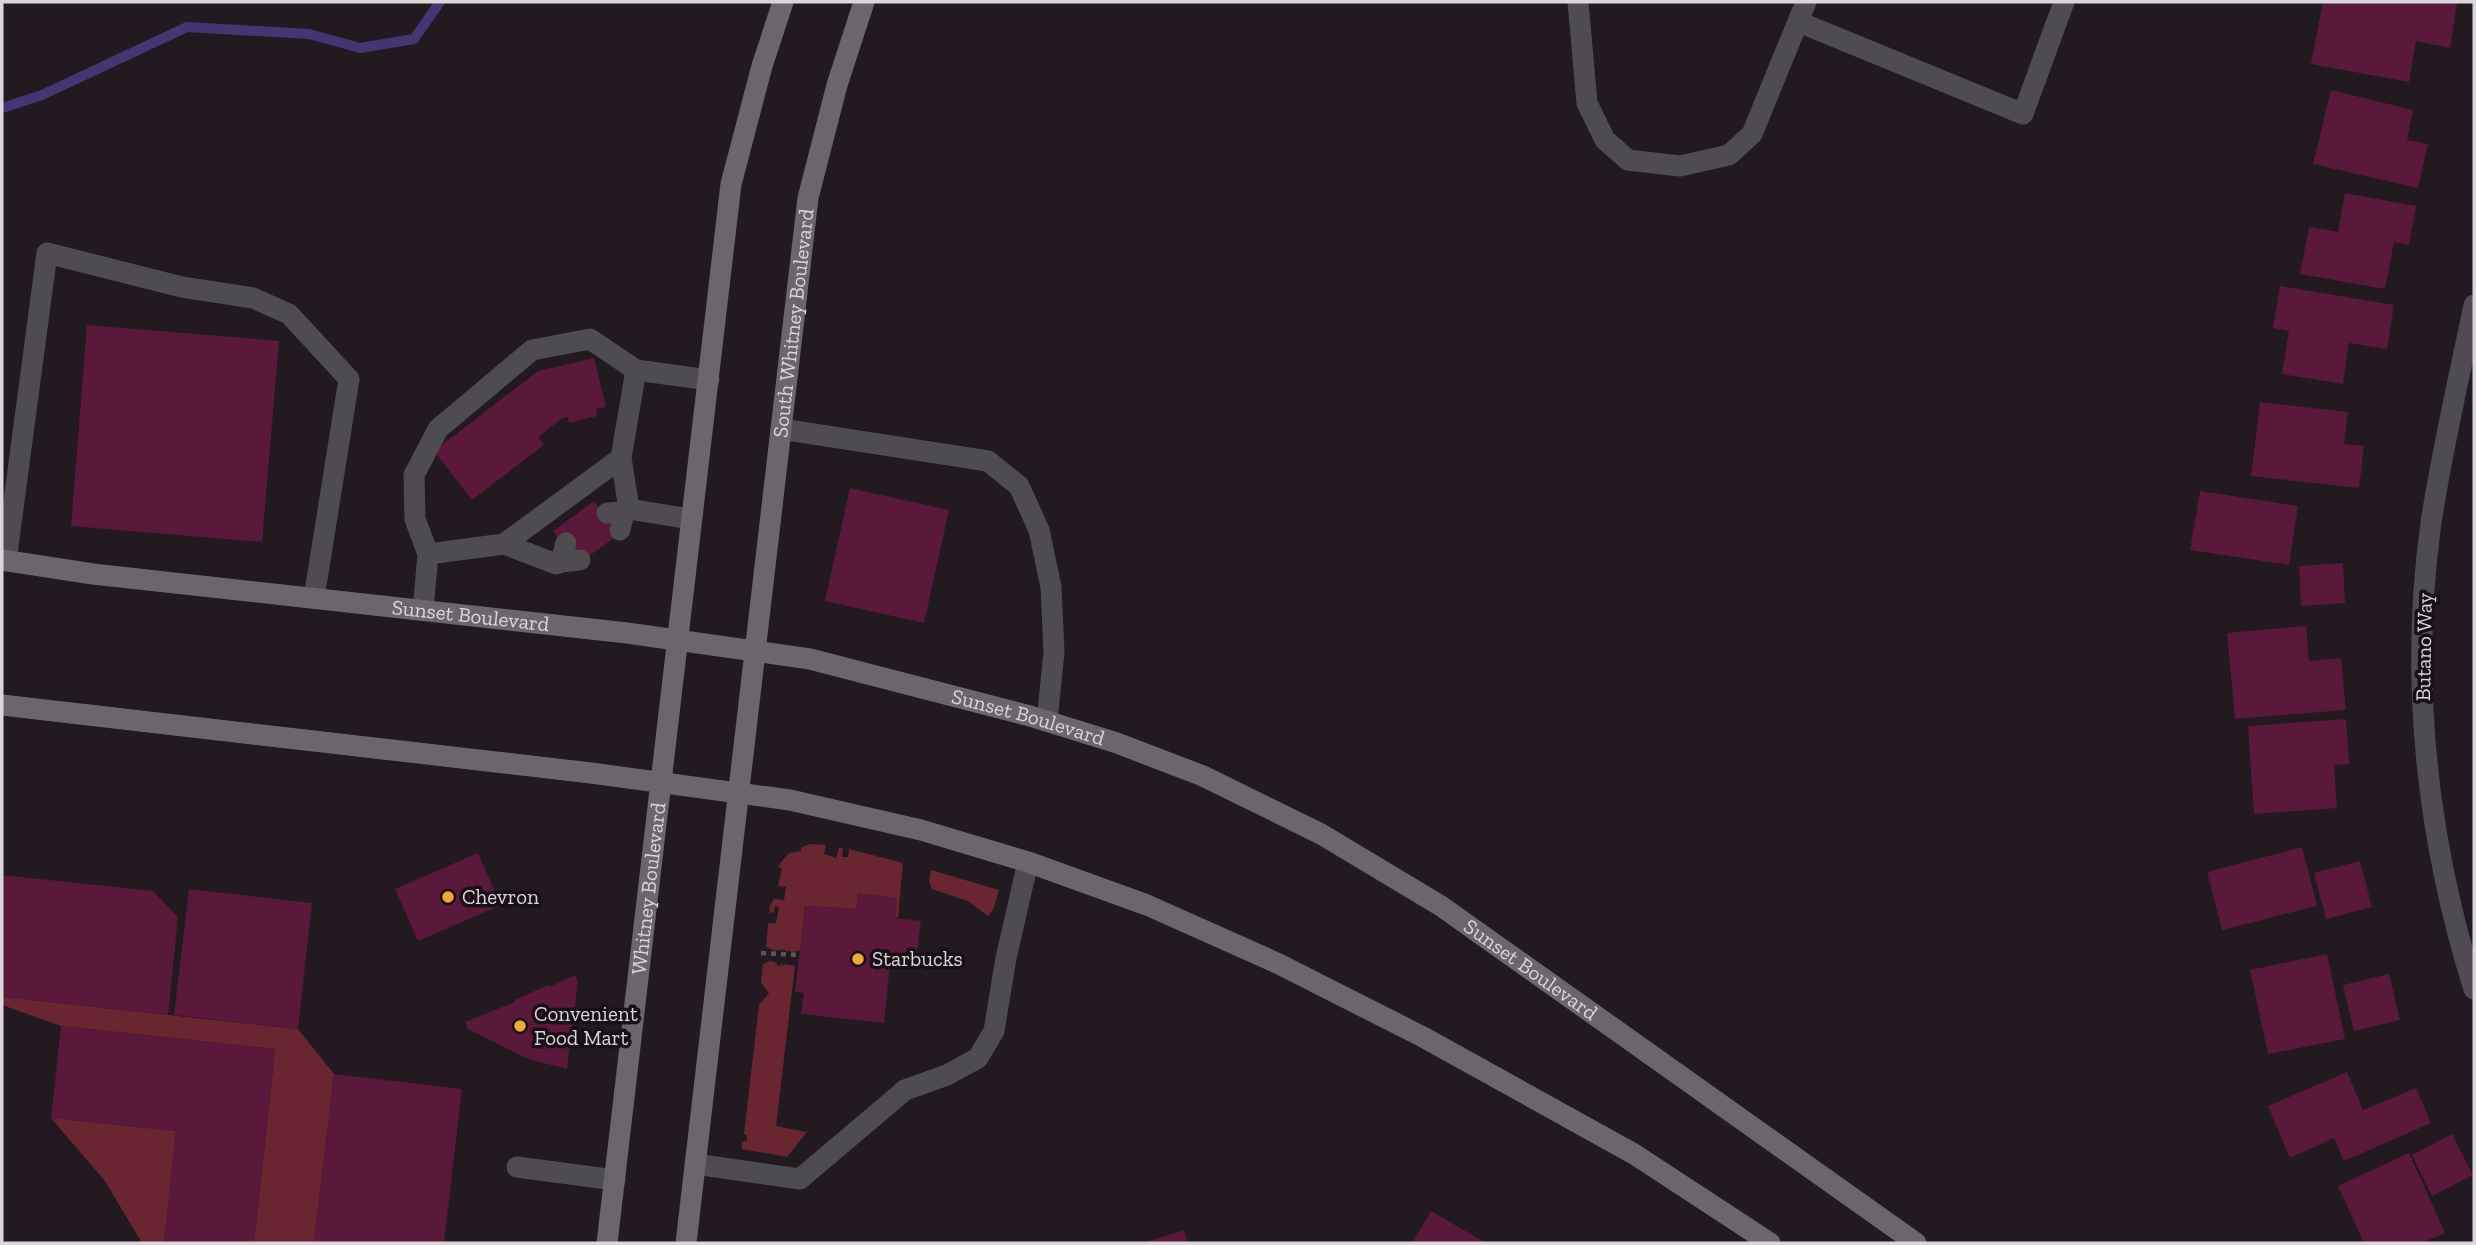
<svg xmlns="http://www.w3.org/2000/svg" width="2476" height="1245" viewBox="0 0 2476 1245" font-family="'Zilla Slab',serif">
  <style>
    .green { fill: #692631 }
    .lines { fill: none; stroke-linecap: round; stroke-linejoin: round }
    .stream { stroke: #453673; stroke-width: 10 }
    .building { fill: #5a193a }
    .path { stroke: #5d555c; stroke-width: 4.5; stroke-dasharray: 5 5; stroke-linecap: butt }
    .lane { stroke: #4e4b51; stroke-width: 21 }
    .street { stroke: #4e4b51; stroke-width: 21 }
    .secondary { stroke: #6b666e; stroke-width: 21 }
    .poi-dot { fill: #efa73d; stroke: #191017; stroke-width: 2.5 }
    .labels { text-anchor: middle; stroke-width: 7; stroke-linejoin: round; paint-order: stroke }
    .street-label { font-size: 21px; fill: #dcd5db; stroke: #191017 }
    .poi-label { font-size: 21px; fill: #dcd5db; stroke: #191017; text-anchor: start }
  </style>
  <rect width="100%" height="100%" fill="#221921"/>
  <path class="green" d="M811 844 826 845 824 854 836 858 839 847 843 848 842 857H848L849 849 903 863 898 918 858 893 856 909 805 906 800 951 791 952 788 950V952L782 949 779 951V949L776 951 766 947 768 923H776L779 907 775 906 774 912 769 913 770 905 774 899 784 900 786 887 778 886 782 869 778 866 789 853 801 851V847Z
    M931 870 999 890 993 910 988 916 968 901 932 889 929 881Z
    M770 961 775 962 778 966H781V963L783 966 785 964 795 966 776 1126 807 1132 787 1157 742 1149V1142L747 1141V1135L744 1134 759 1005 769 993 761 983 763 964Z
    M2 997 298 1029 334 1074 314 1243H254L275 1049 61 1026 2 1005Z
    M51 1118 176 1131 164 1243H142L105 1181Z"/>
  <g class="lines">
    <path class="stream" d="M2 108 42 95 187 27 309 34 360 48 414 39 440 2"/>
  </g>
  <path class="building" d="M2323 2 2457 3 2450 48 2416 41 2409 82 2311 64Z
    M2331 90 2413 110 2407 140 2428 144 2418 188 2313 164Z
    M2345 193 2416 206 2409 245 2394 242 2385 289 2300 274 2309 227 2338 232Z
    M2280 286 2394 305 2387 349 2349 343 2343 384 2282 374 2289 331 2273 328Z
    M87 325 279 341 262 542 71 526Z
    M594 358 606 407 596 409 597 416 569 423 568 417 561 419 538 437 544 445 472 500 434 451 538 371Z
    M2260 402 2348 412 2344 444 2364 446 2359 488 2251 476Z
    M850 488 949 510 924 623 825 601Z
    M2200 491 2298 506 2289 565 2190 550Z
    M594 501 618 535 578 564 553 531Z
    M2343 563 2345 603 2301 606 2299 566Z
    M2306 626 2309 661 2341 658 2346 710 2235 719 2227 633Z
    M2346 719 2349 764 2334 765 2337 808 2254 814 2248 726Z
    M2302 847 2317 906 2222 930 2207 872Z
    M478 853 501 905 418 941 395 889Z
    M2360 861 2372 907 2326 919 2314 873Z
    M2 875 153 891 178 917 168 1015 2 997Z
    M189 889 312 903 298 1029 174 1015Z
    M858 893 897 898 895 918 921 921 915 967 890 965 884 1023 801 1014 804 993 795 992 805 906 856 909Z
    M2327 954 2345 1039 2268 1054 2250 970Z
    M2389 974 2400 1020 2354 1031 2343 985Z
    M575 975 578 982 567 1069 528 1059 468 1029 465 1022 515 1002V1000L548 985 550 987Z
    M61 1026 275 1049 254 1243H164L176 1131 51 1118Z
    M2347 1072 2363 1110 2416 1088 2431 1123 2344 1161 2334 1138 2290 1158 2268 1106Z
    M334 1074 462 1089 444 1243H314Z
    M2452 1134 2473 1175 2432 1196 2412 1155Z
    M2409 1153 2445 1233 2421 1243H2364L2338 1186Z
    M1431 1211 1486 1243H1412Z
    M1184 1230 1188 1243H1143Z"/>
  <g class="lines">
    <path class="path" d="M761 953 799 955"/>
    <path class="lane" d="M1578 2 1587 103 1605 140 1628 160 1680 166 1729 155 1752 134 1806 2
      M1799 22 2023 114 2064 2
      M781 429 988 461 1019 486 1039 530 1051 587 1054 652 1047 721
      M621 458 629 509 624 512
      M629 509 690 519
      M607 513 624 512 620 530
      M566 543 561 562 580 560
      M504 544 556 564 561 562
      M428 554 504 544 621 458 636 370
      M6 561 47 253 182 287 253 298 289 314 349 379 314 598
      M423 610 428 554 415 519 414 475 438 429 532 350 590 339 636 370 709 380
      M695 1164 800 1179 905 1090 947 1075 978 1058 994 1031 1006 958 1028 862
      M517 1167 615 1180"/>
    <path class="street" d="M2474 305C2459 378 2442 450 2431 523 2409 679 2427 840 2474 989"/>
    <g class="secondary">
      <path id="s1" d="M2 560 93 574 627 633 810 659 1030 716 1117 743 1203 776 1321 834 1441 906 1916 1243"/>
      <path d="M2 705 591 773 790 800 921 830 1028 862 1147 905 1279 964 1423 1037 1634 1154 1770 1243"/>
      <path id="s2" d="M607 1243 731 184 762 66 783 2"/>
      <path id="s3" d="M686 1243 808 198 837 85 864 2"/>
    </g>
  </g>
  <g class="poi-dot">
    <circle cx="448" cy="897" r="7"/>
    <circle cx="858" cy="959" r="7"/>
    <circle cx="520" cy="1026" r="7"/>
  </g>
  <g class="labels">
    <g class="street-label">
      <text dy="7" stroke="none"><textPath href="#s3" startOffset="926">South Whitney Boulevard</textPath></text>
      <text dy="7" stroke="none"><textPath href="#s1" startOffset="472">Sunset Boulevard</textPath></text>
      <text transform="translate(2424 647) rotate(-89)" y="7">Butano Way</text>
      <text dy="7" stroke="none"><textPath href="#s1" startOffset="1040">Sunset Boulevard</textPath></text>
      <text dy="7" stroke="none"><textPath href="#s2" startOffset="357">Whitney Boulevard</textPath></text>
      <text dy="7" stroke="none"><textPath href="#s1" startOffset="1606">Sunset Boulevard</textPath></text>
    </g>
    <g class="poi-label">
      <text x="462" y="904">Chevron</text>
      <text x="872" y="966">Starbucks</text>
      <text x="534" y="1021">Convenient<tspan x="534" dy="24">Food Mart</tspan></text>
    </g>
  </g>
  <rect width="2476" height="1245" fill="none" stroke="#dcd5db" stroke-width="7"/>
</svg>
